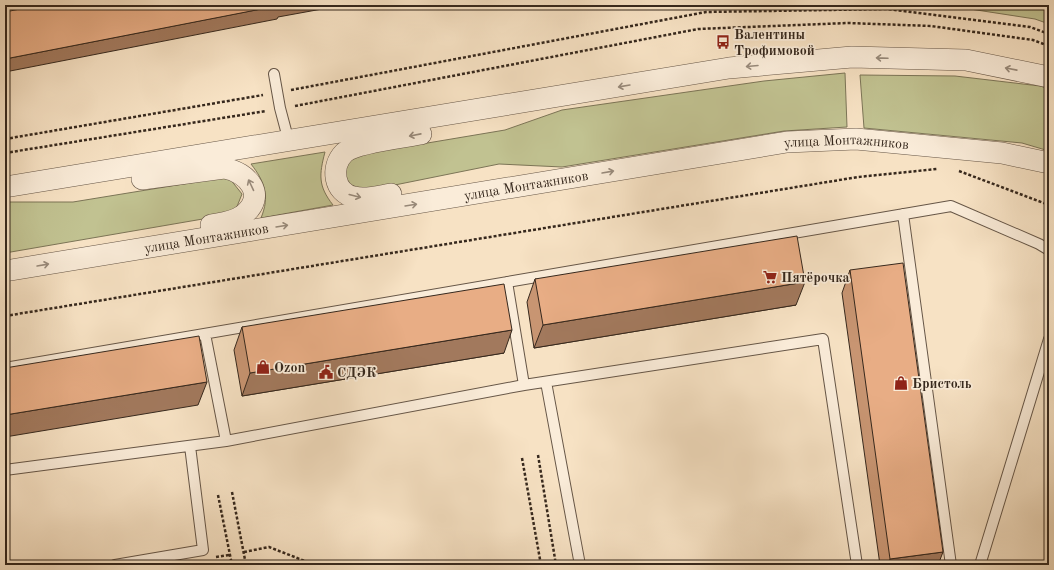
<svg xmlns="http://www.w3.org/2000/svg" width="1054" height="570" viewBox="0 0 1054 570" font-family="'Old Standard TT',serif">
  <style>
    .green { fill: #c1c291; stroke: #7c7557 }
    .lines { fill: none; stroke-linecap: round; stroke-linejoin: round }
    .lane-casing { stroke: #665647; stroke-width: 12 }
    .street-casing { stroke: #665647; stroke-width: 22 }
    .path { stroke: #36281d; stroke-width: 2.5; stroke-dasharray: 3 2; stroke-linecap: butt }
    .lane { stroke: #faecd9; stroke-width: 10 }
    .street { stroke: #faecd9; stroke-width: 21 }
    .wall { fill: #c89572; stroke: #36281d }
    .shaded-wall { fill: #a2795d; stroke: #36281d }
    .building { fill: #e8ad85; stroke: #36281d }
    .oneway { stroke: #988a7b }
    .labels { text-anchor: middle; stroke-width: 3.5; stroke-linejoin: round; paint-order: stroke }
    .poi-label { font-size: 14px; font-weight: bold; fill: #36281d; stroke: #faecd9; text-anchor: start }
    .street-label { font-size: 14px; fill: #36281d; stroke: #faecd9 }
  </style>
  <rect width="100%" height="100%" fill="#f7e2c4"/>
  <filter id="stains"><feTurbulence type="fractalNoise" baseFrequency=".005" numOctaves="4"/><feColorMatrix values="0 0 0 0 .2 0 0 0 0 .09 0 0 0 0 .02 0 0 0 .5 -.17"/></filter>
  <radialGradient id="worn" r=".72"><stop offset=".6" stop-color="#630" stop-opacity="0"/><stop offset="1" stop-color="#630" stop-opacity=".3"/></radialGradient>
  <path class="green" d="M944 5H1049V24L1035 19Z
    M845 73 847 127 784 131 562 167 499 164 365 191 346 183 344 168 356 155 505 130 562 110 764 81Z
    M860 75 955 76 1040 86 1049 89V151L1022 143 864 128Z
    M325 152C319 175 318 186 333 205L261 218C270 196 265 182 251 164Z
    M220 178 230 179 242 194 236 209 226 215 5 253V202H73Z"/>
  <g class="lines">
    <defs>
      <path id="lane" d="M274 74 280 108 289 142
        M903 214 951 565
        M507 282 524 385
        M205 334 226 441
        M5 368 951 206 1039 244 1049 250
        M546 382 580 565
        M5 470 226 441 524 385 823 339 857 565
        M115 565 203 550 190 446
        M980 565 1049 339"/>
      <g id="street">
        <path d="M142 179 224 168C248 172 268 196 243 215 235 222 222 223 211 225"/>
        <path d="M5 187 729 68 852 57 966 60 1049 77"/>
        <path d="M391 194C379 196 366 200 354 197 334 193 330 167 344 153 354 143 405 137 421 134"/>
        <path id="s1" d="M5 271 787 142 856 139 1002 153 1049 163"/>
      </g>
    </defs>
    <use href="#lane" class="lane-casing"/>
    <use href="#street" class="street-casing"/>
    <path class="path" d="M291 90 706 12 887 9 1030 27 1049 34
      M295 106 698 29 848 23 931 26 1033 40 1049 46
      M5 139 263 95
      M5 153 266 111
      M959 171 1049 205
      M5 316 858 177 937 169
      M538 455 556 565
      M522 458 541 565
      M232 492 246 565
      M218 495 232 565
      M244 552 269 547 315 565
      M216 557 229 555"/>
    <use href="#lane" class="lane"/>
    <use href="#street" class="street"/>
  </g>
  <path class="wall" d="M850 270 938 565H880L842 293Z
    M535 279 796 305 534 348 527 302Z
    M242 327 504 353 242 396 234 350Z"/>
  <path class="shaded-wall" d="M281 5H344L278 17 277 19 5 72V59Z
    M805 282 796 305 534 348 543 325Z
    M512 330 504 353 242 396 250 373Z
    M207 382 198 405 5 437V415Z
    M943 552 938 565H888L890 559Z"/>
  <path class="building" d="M40 5H282L5 59V12Z
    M797 236 805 282 543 325 535 279Z
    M903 263 943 552 890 559 850 270Z
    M504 284 512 330 250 373 242 327Z
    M199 336 207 382 5 415V368Z"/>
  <defs><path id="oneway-shaft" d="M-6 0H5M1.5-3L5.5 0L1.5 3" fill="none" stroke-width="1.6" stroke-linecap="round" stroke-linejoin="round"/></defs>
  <g class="oneway">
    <use href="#oneway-shaft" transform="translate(882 58) rotate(-178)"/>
    <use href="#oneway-shaft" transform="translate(752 66) rotate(175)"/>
    <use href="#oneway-shaft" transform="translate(1011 69) rotate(-169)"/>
    <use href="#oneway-shaft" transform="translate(624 86) rotate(170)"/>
    <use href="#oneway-shaft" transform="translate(415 135) rotate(169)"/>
    <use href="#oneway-shaft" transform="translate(608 172) rotate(-10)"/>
    <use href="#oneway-shaft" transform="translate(251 185) rotate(-115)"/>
    <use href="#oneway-shaft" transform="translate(355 196) rotate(14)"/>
    <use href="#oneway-shaft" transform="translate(411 205) rotate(-9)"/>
    <use href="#oneway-shaft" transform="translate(282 226) rotate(-9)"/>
    <use href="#oneway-shaft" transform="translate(43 265) rotate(-10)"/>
  </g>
  <defs>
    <symbol id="bus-bare" viewBox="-9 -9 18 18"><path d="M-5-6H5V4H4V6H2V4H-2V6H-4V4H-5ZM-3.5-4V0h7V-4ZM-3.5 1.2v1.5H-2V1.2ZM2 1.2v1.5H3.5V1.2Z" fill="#8f2418" stroke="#faecd9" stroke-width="2.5" paint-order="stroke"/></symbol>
    <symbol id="supermarket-bare" viewBox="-9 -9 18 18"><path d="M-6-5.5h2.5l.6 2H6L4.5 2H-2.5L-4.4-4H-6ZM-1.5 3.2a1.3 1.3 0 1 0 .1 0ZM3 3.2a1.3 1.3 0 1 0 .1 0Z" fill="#8f2418" stroke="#faecd9" stroke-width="2.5" paint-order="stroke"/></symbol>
    <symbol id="shop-bare" viewBox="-9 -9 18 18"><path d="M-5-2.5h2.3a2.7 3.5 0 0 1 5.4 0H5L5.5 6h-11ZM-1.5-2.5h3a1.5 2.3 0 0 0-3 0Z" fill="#8f2418" stroke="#faecd9" stroke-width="2.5" paint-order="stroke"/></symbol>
    <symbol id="civic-bare" viewBox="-9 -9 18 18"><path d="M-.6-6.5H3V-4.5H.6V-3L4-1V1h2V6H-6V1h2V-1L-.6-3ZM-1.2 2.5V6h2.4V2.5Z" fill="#8f2418" stroke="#faecd9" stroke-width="2.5" paint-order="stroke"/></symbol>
  </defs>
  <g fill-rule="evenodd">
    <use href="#bus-bare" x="713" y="32" width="20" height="20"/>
    <use href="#supermarket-bare" x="760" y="267" width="20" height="20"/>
    <use href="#shop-bare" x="253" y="357" width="20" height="20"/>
    <use href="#civic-bare" x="316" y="362" width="20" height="20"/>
    <use href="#shop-bare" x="891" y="373" width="20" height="20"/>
  </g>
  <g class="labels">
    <g class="poi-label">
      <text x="734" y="39">Валентины<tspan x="734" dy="16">Трофимовой</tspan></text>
      <text x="781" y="282">Пятёрочка</text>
      <text x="274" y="372">Ozon</text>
      <text x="337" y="377">СДЭК</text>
      <text x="912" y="388">Бристоль</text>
    </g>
    <g class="street-label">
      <text dy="5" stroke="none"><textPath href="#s1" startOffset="852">улица Монтажников</textPath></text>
      <text dy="5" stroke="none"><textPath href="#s1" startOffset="528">улица Монтажников</textPath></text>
      <text dy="5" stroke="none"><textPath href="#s1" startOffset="204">улица Монтажников</textPath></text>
    </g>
  </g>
  <rect width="1054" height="570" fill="none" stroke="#f7e2c4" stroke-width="20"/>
  <rect x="6" y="6" width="1042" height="558" fill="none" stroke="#36281d" stroke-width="2"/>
  <rect x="10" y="10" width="1034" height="550" fill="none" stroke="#36281d"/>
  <rect width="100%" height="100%" filter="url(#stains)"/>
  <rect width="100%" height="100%" fill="url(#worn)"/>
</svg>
